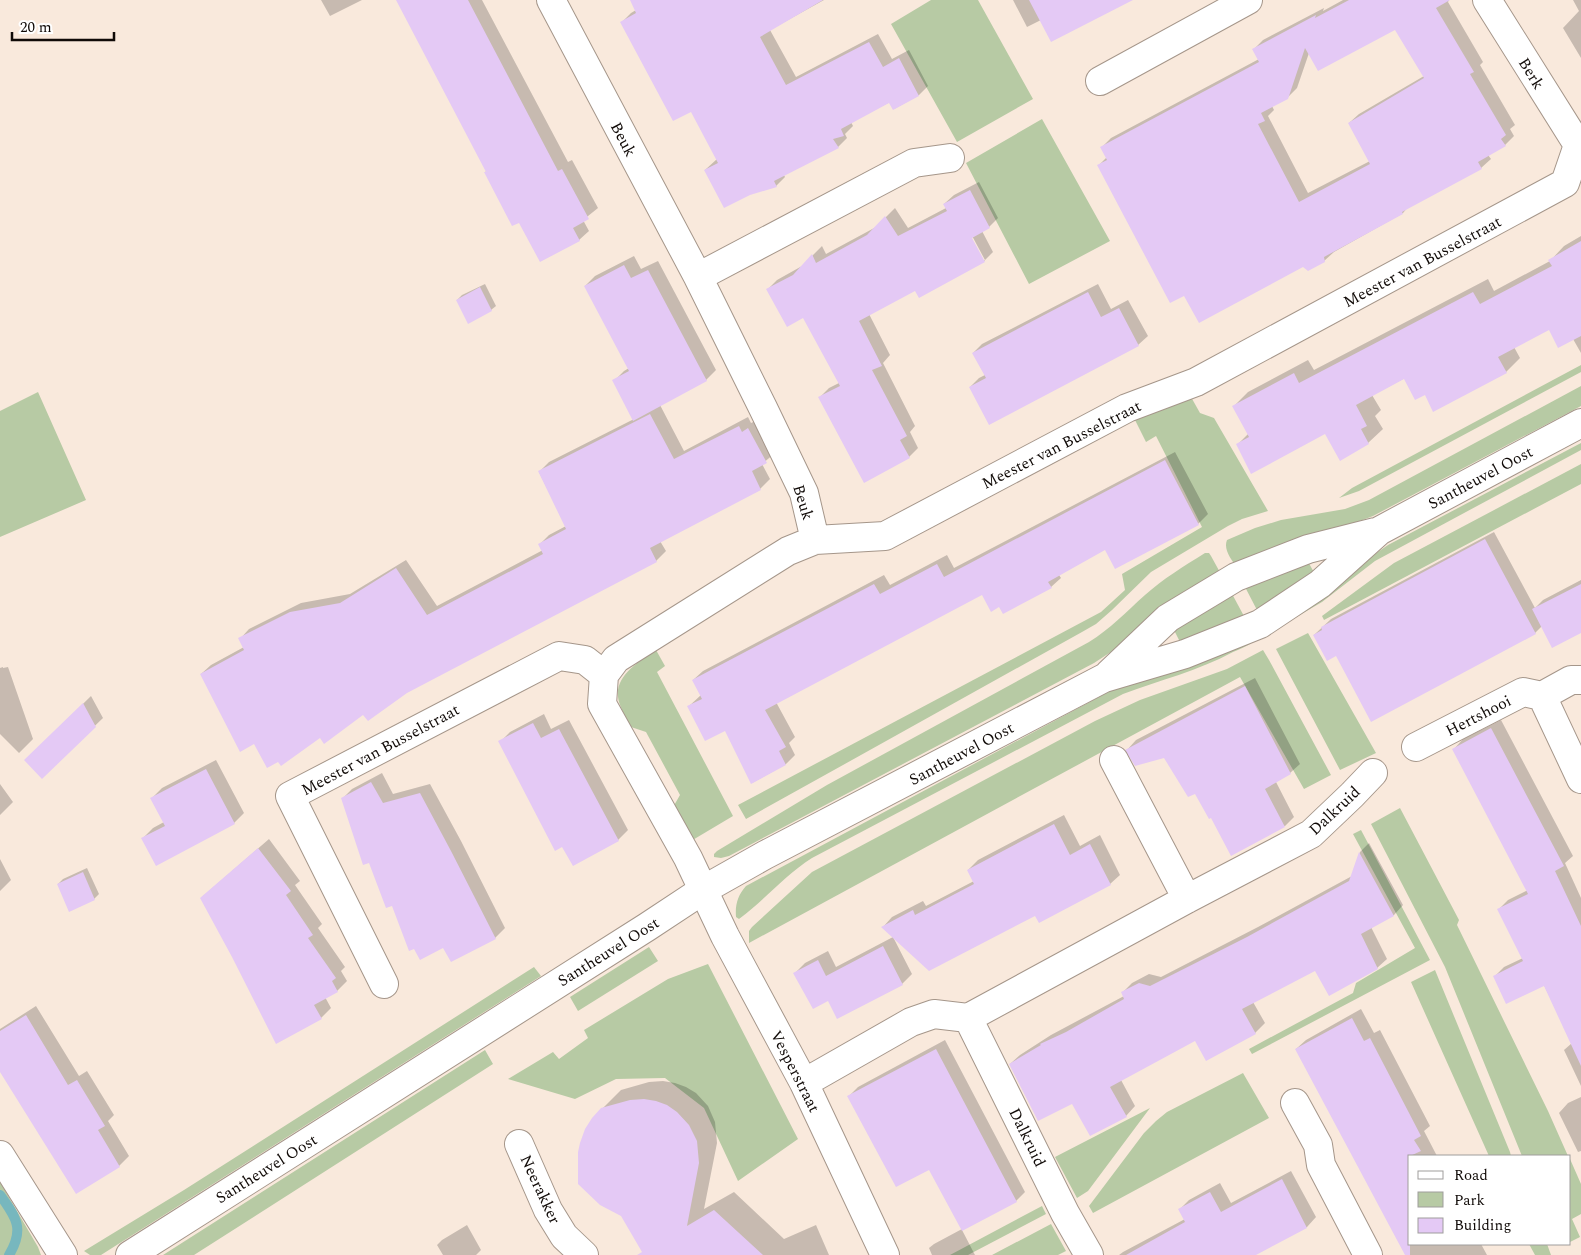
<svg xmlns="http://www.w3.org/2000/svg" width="1581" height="1255" viewBox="0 0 1581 1255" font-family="Spectral,serif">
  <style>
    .green { fill: #b7caa4 }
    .shadow { fill: #0003; fill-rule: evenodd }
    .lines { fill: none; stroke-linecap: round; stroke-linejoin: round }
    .stream { stroke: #77b7be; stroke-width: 10 }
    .building { fill: #e4c9f5; fill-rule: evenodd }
    .minor-casing { stroke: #a5968a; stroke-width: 30 }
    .tertiary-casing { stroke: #a5968a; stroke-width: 30 }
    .minor { stroke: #fff; stroke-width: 28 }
    .tertiary { stroke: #fff; stroke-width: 28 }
    .labels { text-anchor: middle; stroke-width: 4; stroke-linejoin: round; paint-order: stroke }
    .street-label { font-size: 16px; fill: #100a07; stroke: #fff }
  </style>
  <rect width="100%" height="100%" fill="#f9e9dc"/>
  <path class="green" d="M931 0H978L1033 99 957 142 891 24Z
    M1042 119 1110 241 1029 284 966 163Z
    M1581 365V372L1359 491 1339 498 1352 488Z
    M1581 386V406L1373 516 1237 568C1232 560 1223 550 1227 540L1255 528 1281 520 1345 509 1369 500Z
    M38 392 86 500 0 537V411Z
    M1191 397 1200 413 1214 418 1268 511 1242 519 1228 526 1151 572 1112 610 1096 624 1082 632 746 819 738 805 1101 612 1125 590 1122 574 1202 527 1156 436 1146 442 1134 418Z
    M1581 443V450L1375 561 1322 602 1276 629 1362 563 1388 545Z
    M1581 464V484L1324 620 1322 616 1394 563Z
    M1205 553H1209L1211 556 1222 576 1120 646 1094 663 729 856 721 858 714 857V854L717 851 827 785 1089 642C1110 629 1126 612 1145 595 1163 579 1184 566 1205 553Z
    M1306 558 1316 576 1258 612 1244 585Z
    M1231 592 1245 618 1182 646 1173 628Z
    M1308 633 1376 753 1340 770 1276 649Z
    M1254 641C1248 646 1240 649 1233 652 1198 671 1160 680 1123 694L812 858C785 875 765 900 739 919L736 917C735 904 738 895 746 886L1099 697 1114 688Z
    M656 650 665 666 657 672 733 816 691 841 672 809 680 795 646 732 631 727C627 720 623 713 620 705 610 678 637 663 656 650Z
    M1263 650 1269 660 1331 775 1304 789 1240 677 749 943V931L752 927 812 872 1095 721 1140 700 1227 669Z
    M1400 808 1459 920 1457 925 1548 1111 1568 1156H1522L1445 967 1371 824Z
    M1361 830 1430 960 1252 1054 1249 1049 1353 993 1356 983 1415 948 1353 834Z
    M649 947 658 961 578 1011 570 997Z
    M708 964 798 1139 738 1181 704 1108 665 1078 616 1079 575 1099 508 1079 553 1052 559 1059 588 1038 584 1030 668 979Z
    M534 967 541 976 101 1255H90L84 1251 184 1190Z
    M1435 970 1510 1152 1511 1156H1489L1411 982Z
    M485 1050 493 1064 194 1255H163Z
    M1243 1073 1269 1118 1093 1213 1089 1206 1144 1133 1156 1121 1167 1112Z
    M1150 1108 1088 1191 1077 1198 1055 1157Z
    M1570 1159 1581 1184V1214L1572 1219 1580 1237 1570 1242Z
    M0 1182 38 1247 41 1255H0Z
    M1042 1206 1046 1214 968 1255H950Z
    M1051 1224 1066 1251 1058 1255H992Z
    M1529 1244H1547L1551 1255H1535Z"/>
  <path class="shadow" d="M321 0H362L330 16Z
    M397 0H482L568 162 572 160 598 208 583 220 589 231 579 240 520 221 485 172 487 171Z
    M642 0H824L770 30 796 77 878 34 892 59 909 50 928 86 919 95 894 109 890 102 851 122 853 126 845 134 847 138 838 147 784 175 785 177 776 186 705 170 717 159 692 110 622 22 631 13 636 10Z
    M1013 0H1129L1041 20 1027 27Z
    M1343 0H1449L1448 2 1483 62 1480 65 1515 125 1510 129 1514 136 1505 145 1488 155 1491 159 1481 168 1408 207 1403 213 1334 252 1324 261 1185 295 1099 165 1107 157 1102 147 1111 138 1259 59 1254 49 1263 40 1324 8 1323 11ZM1395 28 1424 76 1359 114 1349 123 1370 161 1308 193 1268 116 1274 110 1272 106 1287 98 1297 88 1309 53Z
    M1573 0H1581V58L1563 28 1579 11Z
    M979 182 998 218 989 227 982 231 993 252 984 261 916 289 869 314 890 355 883 363 915 426 910 432 918 448 909 457 820 397 829 388 839 383 804 316 768 289 777 280 802 266 822 246 826 254 876 227 895 208 908 228 946 208 944 204 954 195ZM970 232 985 260H982L968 233Z
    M1581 236V353L1573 339 1550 328 1514 347 1520 358 1506 372 1425 394 1405 378 1372 395 1381 410 1375 416 1383 429 1368 443 1326 432 1237 445 1249 433 1234 406 1248 392 1308 360 1314 370 1488 279 1494 291 1550 261 1564 246Z
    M634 256 641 269 658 261 716 370 706 380 660 405 684 451 748 417 751 423 758 420 775 453 762 464 770 479 760 489 660 541 666 551 656 561 321 736 255 742 201 674 211 665 244 647 240 639 249 629 301 603 350 594 406 560 437 606 543 550 540 544 549 535 566 526 539 472 549 462 634 419 614 381 624 371 629 368 585 286 595 276Z
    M485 284 496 306 491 310 457 300 462 295Z
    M1098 284 1111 309 1128 300 1148 336 1138 345 970 387 979 378 985 375 973 353 982 344Z
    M1175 452 1208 514 1198 524 1105 549 1059 575 1061 578 1051 587 1000 606 982 593 776 702 795 737 789 743 795 755 786 764 752 783 725 729 688 707 701 695 693 680 703 671 884 575 890 585 947 555 954 568Z
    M1494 532 1535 608 1543 600 1581 580V632L1542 626 1535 633 1337 654 1314 635 1331 619Z
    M3 667V668L8 667 33 739 19 753 0 734V668Z
    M1255 678 1300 764 1290 773 1276 782 1294 817 1285 826 1211 816 1195 792 1165 756 1127 750 1136 740Z
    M91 696 103 718 42 777 26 760Z
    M544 714 551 729 569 720 628 830 618 840 500 742 510 732Z
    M1501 720 1573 856 1565 863 1581 898V1086L1564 1050 1572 1043 1544 985 1494 977 1504 967 1523 958 1499 909 1508 900 1528 890 1454 749 1463 739Z
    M216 760 244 813 234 823 143 838 153 828 164 822 152 798 162 788Z
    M382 773 393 794 430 784 461 841 505 928 495 938 444 946 393 904 342 799 352 789Z
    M0 784 13 802 0 815Z
    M1064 815 1080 846 1100 835 1120 875 1110 884 1036 914 883 927 892 917 923 901 926 906 974 881 968 870 978 860Z
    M269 839 300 881 295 885 322 924 318 928 345 967 341 971 347 981 337 991 325 997 331 1008 321 1018 233 956 201 898Z
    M1369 843 1403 905 1394 915 1371 927 1387 959 1377 968 1316 969 1253 1002 1265 1023 1255 1033 1196 1039 1121 1080 1135 1106 1126 1116 1073 1102 1010 1064 1020 1055 1051 1035 1124 996 1122 993 1132 983 1149 974 1161 977 1258 927 1352 876 1360 852Z
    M0 859 11 880 0 891Z
    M87 868 99 894 94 899 58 884 63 879Z
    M893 937 912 974 902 984 828 999 795 973 805 963 828 951 836 967Z
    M36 1006 79 1076 87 1071 114 1115 108 1121 129 1156 119 1166 0 1070V1029Z
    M1361 1009 1374 1033 1380 1030 1430 1126 1424 1131 1437 1156H1410V1244H1481L1487 1255H1406L1296 1049 1306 1040Z
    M945 1040 1025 1192 1016 1201 962 1230 975 1255H932L929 1248 934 1244 962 1229 929 1168 849 1096 858 1087Z
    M663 1081 675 1083 686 1087 696 1093 708 1106 715 1122 717 1143 704 1209 734 1192 784 1239 816 1225 829 1255H682L602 1109 621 1090 649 1082Z
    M1581 1097V1151L1578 1152 1559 1113 1568 1103Z
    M1291 1171 1316 1217 1307 1227 1253 1255H1119L1123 1252 1185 1219 1180 1209 1189 1200 1220 1183 1231 1203Z
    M467 1225 481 1250 476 1255H443L437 1245 442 1240Z"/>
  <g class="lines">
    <path class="stream" d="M0 1195C16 1217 25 1229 9 1255"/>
  </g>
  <path class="building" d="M396 0H468L558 171 562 169 589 219 573 228 580 241 540 262 519 223 512 226 484 172H486Z
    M630 0H823L760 37 786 85 869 42 883 67 899 58 919 96 893 110 889 103 841 129 844 136 833 139 839 148 774 181 777 187 750 195 724 208 704 170 718 163 691 112 673 121 620 22 636 13Z
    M1029 0H1133L1051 42Z
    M1349 0H1450L1436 8 1474 72 1470 74 1506 135 1501 139 1506 146 1478 162 1482 169 1402 212 1403 214 1324 257 1325 262 1308 271 1303 267 1199 323 1184 296 1170 303 1097 165 1107 160 1100 147 1259 62 1252 49 1316 15 1315 18ZM1395 30 1424 78 1348 123 1370 164 1299 202 1258 124 1265 121 1261 113 1288 99 1305 48 1318 71Z
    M970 190 990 228 972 238 985 262 919 298 915 291 859 321 882 366 872 370 907 436 900 440 910 458 864 483 818 397 840 386 803 318 787 327 766 289 793 275 812 254 816 263 867 235 885 216 898 236 947 211 943 204Z
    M1581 241V336L1558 348 1549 330 1498 357 1507 373 1433 412 1425 395 1415 400 1404 379 1356 405 1367 426 1361 429 1369 444 1340 461 1325 434 1251 474 1236 444 1249 437 1232 406 1294 373 1299 383 1473 292 1480 304 1552 266 1548 260Z
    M624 265 631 278 648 270 707 381 633 421 612 380 629 371 584 286Z
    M480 287 492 311 468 324 456 300Z
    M1088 292 1101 317 1119 308 1139 346 989 425 969 387 986 378 972 353Z
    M650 414 674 459 739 426 742 432 748 428 767 463 752 471 761 490 650 548 657 562 407 693 368 721 363 715 324 744 320 738 281 766 278 762 267 768 254 744 240 752 200 674 244 650 238 638 290 612 340 603 396 568 427 615 543 554 538 544 566 529 538 471Z
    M1165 460 1199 525 1115 569 1105 550 1048 582 1052 588 1003 614 999 607 991 612 982 595 765 710 786 747 779 751 786 765 751 784 725 731 705 741 687 706 702 699 692 680 874 584 880 594 937 564 944 577Z
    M1485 539 1536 634 1371 722 1336 656 1327 661 1313 635 1322 630 1321 627Z
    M1581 584V633L1552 648 1532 609Z
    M1245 686 1291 774 1265 789 1285 827 1231 856 1211 818 1209 819 1195 794 1188 797 1164 758 1135 766 1125 750Z
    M83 703 96 727 42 779 24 760Z
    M533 723 541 738 559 729 619 841 573 866 562 847 555 851 498 741Z
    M1491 728 1564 866 1555 871 1581 926V1066L1544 986 1506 1004 1493 976 1523 961 1497 909 1528 894 1452 749Z
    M206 769 235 824 156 866 141 838 165 826 150 798Z
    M371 782 383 803 420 793 451 851 496 939 451 962 443 948 420 960 414 949 409 951 392 906 386 908 369 863 363 865 341 798Z
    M1054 824 1070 855 1090 844 1111 885 1039 923 1035 916 929 971 881 927 913 910 915 915 974 884 967 870Z
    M258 848 291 891 286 895 313 935 308 938 336 978 332 981 338 992 314 1005 322 1019 276 1044 232 957 200 898Z
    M1359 852 1394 916 1361 934 1378 969 1329 996 1315 971 1242 1009 1256 1034 1206 1061 1195 1041 1110 1087 1127 1117 1090 1136 1072 1104 1038 1121 1009 1064 1041 1045 1040 1044 1066 1032 1124 999 1121 992 1139 983 1150 986 1247 937 1349 881Z
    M83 872 95 900 69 912 57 884Z
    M883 946 903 985 837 1019 828 1001 813 1009 793 973 818 960 826 976Z
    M26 1015 68 1085 77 1080 105 1126 98 1130 120 1167 76 1194 0 1072V1031Z
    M1352 1018 1364 1041 1370 1038 1421 1136 1414 1140 1421 1151 1410 1156V1255H1405L1295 1049Z
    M936 1049 1017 1202 962 1231 929 1170 896 1187 847 1096Z
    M644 1099 656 1101 667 1105 677 1112 689 1125 697 1141 699 1163 687 1226 714 1210 763 1255H637L642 1252 621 1216 600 1205 578 1184V1152L580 1143 585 1129 592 1118 601 1108 630 1100Z
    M1282 1179 1307 1228 1256 1255H1126L1185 1222 1178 1209 1210 1192 1221 1212Z"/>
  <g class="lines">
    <defs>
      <path id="minor" d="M551 0 698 277 763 408 804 493 815 540
        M1487 0 1578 145
        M1100 81 1248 0
        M698 277 914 163 950 158
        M1542 696 1581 779
        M1416 747 1523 692 1542 696 1571 680H1581
        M1114 760 1187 899
        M384 984 290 796 559 656 585 660 604 675
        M968 1018 1065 1213 1089 1255
        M804 1083 911 1022 934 1014 968 1018 1187 899 1311 834 1352 795 1373 773
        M1295 1103 1318 1145 1321 1165 1368 1255
        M519 1144 548 1210 564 1236 584 1255
        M0 1155 63 1255
        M885 1255 804 1083 725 936 688 858 602 704 604 675 616 659 788 551 815 540 885 536 1127 408 1196 382 1565 183 1578 145 1581 144"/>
      <path id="tertiary" d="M1109 674 1168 618 1236 577 1308 549 1375 532
        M130 1255 647 927 703 890 765 855 1104 678 1185 654 1260 624 1320 584 1379 531 1581 423"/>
    </defs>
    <use href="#minor" class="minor-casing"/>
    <use href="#tertiary" class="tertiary-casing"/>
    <use href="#minor" class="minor"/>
    <use href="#tertiary" class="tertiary"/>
  </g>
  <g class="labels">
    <g class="street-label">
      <text transform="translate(1532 73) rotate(58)" y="6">Berk</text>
      <text transform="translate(624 139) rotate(62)" y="6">Beuk</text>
      <text transform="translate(1422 261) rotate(-28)" y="6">Meester van Busselstraat</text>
      <text transform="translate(1061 444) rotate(-27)" y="6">Meester van Busselstraat</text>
      <text transform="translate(1480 477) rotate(-28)" y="6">Santheuvel Oost</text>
      <text transform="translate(804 502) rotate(73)" y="6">Beuk</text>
      <text transform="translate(1478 715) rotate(-27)" y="6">Hertshooi</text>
      <text transform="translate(380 749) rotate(-28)" y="6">Meester van Busselstraat</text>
      <text transform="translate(961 753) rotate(-28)" y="6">Santheuvel Oost</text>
      <text transform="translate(1334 810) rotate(-43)" y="6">Dalkruid</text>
      <text transform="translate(608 951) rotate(-32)" y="6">Santheuvel Oost</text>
      <text transform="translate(796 1071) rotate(63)" y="6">Vesperstraat</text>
      <text transform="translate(1028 1137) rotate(64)" y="6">Dalkruid</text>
      <text transform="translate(266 1168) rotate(-32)" y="6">Santheuvel Oost</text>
      <text transform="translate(541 1189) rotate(65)" y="6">Neerakker</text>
    </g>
  </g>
  <rect x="1408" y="1155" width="162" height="90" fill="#ffffff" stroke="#9f9d9c"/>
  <rect x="1418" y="1171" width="25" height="8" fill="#ffffff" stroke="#9f9d9c"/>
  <text x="1454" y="1180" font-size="15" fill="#100a07">Road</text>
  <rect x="1418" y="1192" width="25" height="15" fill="#b7caa4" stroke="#9f9d9c"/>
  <text x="1454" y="1205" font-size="15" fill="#100a07">Park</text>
  <rect x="1418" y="1218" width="25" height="15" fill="#e4c9f5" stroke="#9f9d9c"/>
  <text x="1454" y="1230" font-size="15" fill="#100a07">Building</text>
  <path d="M12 32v8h102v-8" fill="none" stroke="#100a07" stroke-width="2.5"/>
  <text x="20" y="32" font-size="15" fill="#100a07" stroke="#ffffff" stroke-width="4" paint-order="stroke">20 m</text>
</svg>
